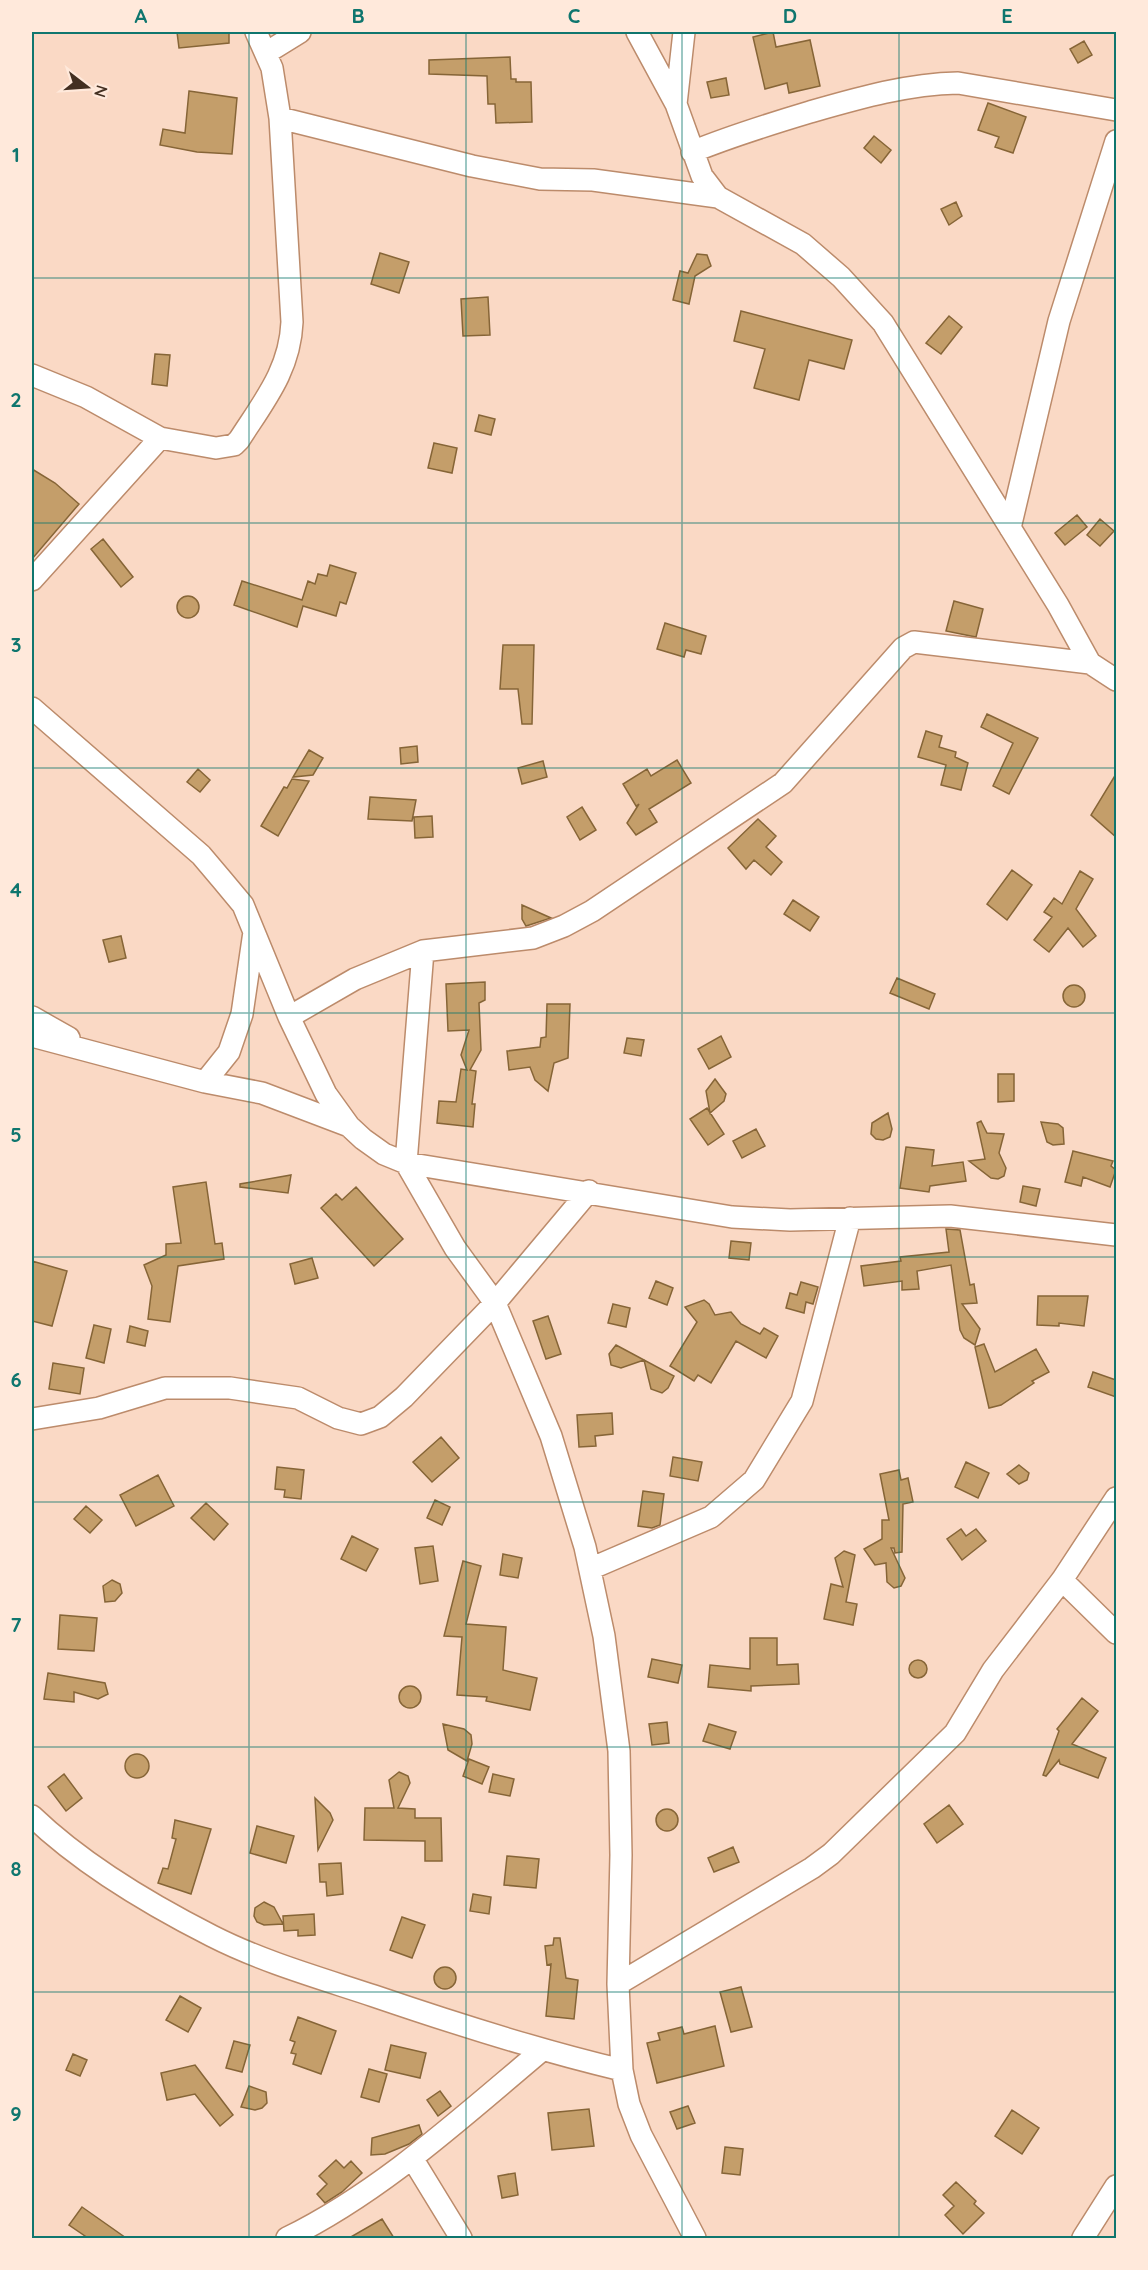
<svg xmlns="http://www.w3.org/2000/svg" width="1148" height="2270" viewBox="0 0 1148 2270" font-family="Quicksand,sans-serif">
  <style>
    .building { fill: #c49e6a; stroke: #866537; stroke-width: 1.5 }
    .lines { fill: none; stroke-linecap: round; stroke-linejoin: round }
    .minor-casing { stroke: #bc8b6b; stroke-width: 24 }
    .minor { stroke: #fff; stroke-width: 21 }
    .grid { fill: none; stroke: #0f766e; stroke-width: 1.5; stroke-opacity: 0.55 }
    .neatline { fill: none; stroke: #0f766e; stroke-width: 2 }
    .grid-label { font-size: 20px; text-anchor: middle; font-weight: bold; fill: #0f766e }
  </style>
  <rect width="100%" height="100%" fill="#fad9c5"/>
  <path class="building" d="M177 32H229V43L179 48Z
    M773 32 776 47 810 40 820 86 789 93 787 83 765 89 753 37Z
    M1084 41 1092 55 1078 63 1070 49Z
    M510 57 511 79H516V82H531L532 122 496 123 495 104H488L487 76 429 74V60Z
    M726 78 729 95 711 98 707 82Z
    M189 91 237 98 232 154 197 152 160 145 163 129 185 133Z
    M988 103 1026 117 1013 153 995 147 999 137 978 130Z
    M874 136 891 150 881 163 864 148Z
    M956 202 962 216 949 225 941 209Z
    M380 253 409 262 399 293 371 284Z
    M697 254 707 255 711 266 695 276 689 304 673 300 680 271 688 273Z
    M488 297 490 335 463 336 461 299Z
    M741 311 852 340 844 369 809 360 799 400 754 388 765 349 734 341Z
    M949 316 962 327 941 354 926 343Z
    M155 354 170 355 167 386 152 384Z
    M479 415 495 419 491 435 475 431Z
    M434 443 457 448 452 473 428 468Z
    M32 469 55 483 79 504 32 559Z
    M1077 515 1087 527 1065 545 1055 533Z
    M1100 519 1114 531 1100 546 1087 535Z
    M103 539 133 577 121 587 91 549Z
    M330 565 356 573 346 604 340 602 336 616 303 606 297 627 234 605 242 581 302 600 308 581 315 584 318 574 327 576Z
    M177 607a11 11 0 1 1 22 0a11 11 0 1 1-22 0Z
    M954 601 983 609 976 637 946 631Z
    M665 623 706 636 701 654 686 650 684 657 657 649Z
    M503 645H534L532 724H522L518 689H500Z
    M987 714 1038 738 1009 794 993 786 1013 743 981 727Z
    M926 731 942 736 939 747 956 752 955 757 968 763 961 790 941 785 946 765 918 757Z
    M417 746 418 762 401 764 400 748Z
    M309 750 323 758 313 775 293 777Z
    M677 760 691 783 649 809 657 822 636 835 627 823 639 804 636 806 623 784 647 769 651 776Z
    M543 761 547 777 522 784 518 768Z
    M198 769 210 780 200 792 187 782Z
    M1116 774V837L1091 815Z
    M292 779 309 781 278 836 261 826 284 787 287 788Z
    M370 797 416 800 412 821 368 819Z
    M582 807 596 830 580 840 567 817Z
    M432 816 433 837 415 838 414 817Z
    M758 819 776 836 766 847 782 862 771 875 754 860 746 869 728 848Z
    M1012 870 1032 885 1007 920 987 904Z
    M1080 871 1093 879 1076 909 1096 936 1083 947 1068 928 1049 952 1034 940 1052 917 1044 912 1054 898 1062 904Z
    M793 900 819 917 810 931 784 914Z
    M522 905 551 918 526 926 522 919Z
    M121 936 126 958 109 962 103 940Z
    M897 978 935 994 929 1009 890 993Z
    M485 982V1000L479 1003 481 1050 470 1070 476 1071 472 1104H475L473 1127 437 1123 439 1101 456 1102 461 1069 467 1070 461 1055 469 1030 448 1031 446 984Z
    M1063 996a11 11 0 1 1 22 0a11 11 0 1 1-22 0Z
    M547 1004H570L568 1058 554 1063 548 1091 535 1080 530 1067 509 1070 507 1051 540 1047 541 1038 546 1037Z
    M721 1036 731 1057 709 1069 698 1049Z
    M627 1038 644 1040 641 1056 624 1053Z
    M998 1074H1014V1101L998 1102Z
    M715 1079 726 1094 724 1101 710 1113 706 1091Z
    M707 1108 724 1134 708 1145 690 1119Z
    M888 1113 892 1129 890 1137 883 1140 876 1139 871 1134 872 1123Z
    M981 1121 987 1133 1004 1134 999 1153 1006 1168 1004 1176 998 1179 991 1178 969 1161 985 1159 977 1123Z
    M1041 1122 1058 1124 1063 1128 1064 1144 1053 1145 1047 1142Z
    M756 1129 765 1146 742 1158 733 1141Z
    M906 1147 934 1150 932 1166 963 1162 966 1181 930 1186 929 1192 900 1188Z
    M1073 1151 1113 1161 1111 1166 1116 1170 1110 1187 1083 1177 1081 1186 1065 1182Z
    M291 1175 288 1193 240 1187V1184Z
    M206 1182 215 1244 222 1243 224 1259 178 1266 170 1322 148 1319 152 1286 144 1265 166 1255V1244L181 1243 173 1187Z
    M1023 1186 1040 1189 1036 1206 1020 1202Z
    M356 1187 403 1239 374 1266 321 1208 336 1194 342 1200Z
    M946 1229 960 1230 970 1285 974 1284 977 1303 962 1304 980 1329 975 1345 964 1338 960 1330 951 1265 917 1271 919 1289 902 1290V1281L864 1286 861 1266 901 1261 900 1257 949 1252Z
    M731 1241 751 1243 749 1260 729 1258Z
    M312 1258 318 1278 295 1284 290 1264Z
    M32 1261 67 1271 52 1326 32 1321Z
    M656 1281 673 1288 667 1305 649 1298Z
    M801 1282 818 1287 813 1304 806 1302 804 1313 786 1308 790 1293 797 1295Z
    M1038 1296H1088L1084 1326 1059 1323V1326L1037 1325Z
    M704 1300 709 1304 715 1315 731 1312 741 1324 760 1334 764 1328 778 1336 766 1358 736 1341 711 1383 698 1375 694 1381 670 1366 697 1322 685 1307Z
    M613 1304 630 1308 626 1327 608 1323Z
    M548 1316 561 1354 546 1359 533 1321Z
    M94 1325 111 1329 104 1363 86 1358Z
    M130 1326 148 1331 145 1346 127 1342Z
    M984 1344 995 1372 1036 1349 1049 1372 1032 1381 1034 1383 1001 1405 989 1408 975 1347Z
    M616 1345 674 1376 668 1388 662 1393 651 1389 644 1360 621 1368 611 1365 609 1354Z
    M53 1363 84 1368 80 1394 49 1389Z
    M1093 1372 1116 1380V1397L1088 1387Z
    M612 1413 613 1434 595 1436 596 1446 579 1447 577 1415Z
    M441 1437 459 1458 432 1482 413 1462Z
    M673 1457 702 1462 698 1481 670 1476Z
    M966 1462 989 1473 978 1498 955 1487Z
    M1019 1465 1029 1473 1027 1480 1019 1484 1007 1474Z
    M277 1467 304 1470 301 1499 284 1497 285 1490 275 1489Z
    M899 1470 901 1480 908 1478 913 1502 903 1504 902 1552 895 1553 894 1548H891L905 1578 901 1586 894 1588 887 1582 886 1563 875 1565 864 1549 882 1539V1520H889L880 1474Z
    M158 1475 174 1506 136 1526 120 1495Z
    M643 1491 664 1494 660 1525 652 1528 638 1526Z
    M435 1500 450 1507 442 1525 427 1518Z
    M206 1503 228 1524 214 1540 191 1518Z
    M86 1506 102 1520 90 1533 74 1519Z
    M961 1529 966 1536 976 1529 986 1541 962 1560 947 1539Z
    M352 1536 378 1549 366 1571 341 1559Z
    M433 1546 438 1581 420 1584 415 1548Z
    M844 1551 855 1555 846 1602 857 1604 853 1625 824 1619 831 1584 843 1587 835 1558Z
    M503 1554 522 1558 518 1578 500 1575Z
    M463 1561 481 1566 466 1624 506 1627 503 1670 537 1678 530 1710 486 1701 487 1697 457 1695 462 1637 444 1636Z
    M112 1580 120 1584 122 1593 115 1601 105 1602 103 1586Z
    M60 1615 97 1618 94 1651 58 1649Z
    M750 1638H777V1665L798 1664 799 1684 751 1686V1691L708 1687 710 1665 750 1669Z
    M652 1659 682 1665 678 1683 648 1677Z
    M909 1669a9 9 0 1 1 18 0a9 9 0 1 1-18 0Z
    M48 1673 105 1683 108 1694 98 1699 74 1692V1702L44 1699Z
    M399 1697a11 11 0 1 1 22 0a11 11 0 1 1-22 0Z
    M1082 1698 1098 1711 1072 1744 1106 1758 1098 1778 1060 1764 1059 1760 1046 1776 1043 1775 1059 1731 1057 1729Z
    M667 1722 669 1743 652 1745 649 1724Z
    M443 1724 464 1729 471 1735 472 1744 467 1761 448 1750Z
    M709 1724 736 1732 730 1749 703 1741Z
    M125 1766a12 12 0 1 1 24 0a12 12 0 1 1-24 0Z
    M469 1759 489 1767 482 1784 463 1776Z
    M399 1772 408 1776 410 1783 398 1808 415 1809V1818H441L442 1861H425V1841L364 1840 365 1808H394L389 1780Z
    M64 1774 82 1798 66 1811 48 1787Z
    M493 1774 514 1779 510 1796 489 1792Z
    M315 1798 330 1813 333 1820 318 1850Z
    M949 1805 963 1824 937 1843 924 1824Z
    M656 1820a11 11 0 1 1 22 0a11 11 0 1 1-22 0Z
    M175 1820 211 1829 191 1894 158 1883 163 1868 168 1869 176 1839 172 1838Z
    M257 1826 294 1836 286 1863 250 1853Z
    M733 1847 739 1862 714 1872 708 1858Z
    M507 1856 539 1859 536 1888 504 1885Z
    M341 1863 343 1894 327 1896 326 1882H320L319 1864Z
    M473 1894 491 1897 489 1914 470 1911Z
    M264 1902 274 1907 283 1924 264 1925 257 1922 254 1916 255 1908Z
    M314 1914 315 1935 298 1936V1930L284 1931 283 1916Z
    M402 1917 425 1925 412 1958 390 1950Z
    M554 1938H560L566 1978 578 1980 574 2019 546 2016 551 1964 547 1965 545 1946 553 1945Z
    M434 1978a11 11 0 1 1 22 0a11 11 0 1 1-22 0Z
    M741 1987 752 2027 731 2032 720 1992Z
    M180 1996 201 2008 188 2032 166 2020Z
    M298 2017 336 2031 321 2074 293 2064 296 2054 291 2053 295 2042 290 2040Z
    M715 2026 724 2066 657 2083 647 2043 660 2040 658 2033 682 2027 684 2034Z
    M234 2041 250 2045 242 2072 226 2068Z
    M391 2045 426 2053 420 2078 385 2070Z
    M73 2054 87 2060 80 2076 66 2070Z
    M195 2065 233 2115 220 2126 195 2094 167 2100 161 2073Z
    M369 2069 387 2074 379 2102 361 2097Z
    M249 2086 266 2092 267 2103 262 2108 255 2110 241 2107Z
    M440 2091 451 2106 438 2116 427 2100Z
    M688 2106 695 2123 677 2129 670 2112Z
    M589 2109 594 2146 552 2150 548 2113Z
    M1012 2110 1039 2128 1022 2154 995 2136Z
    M419 2125 422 2134 409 2144 385 2154 371 2155 372 2138Z
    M725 2147 743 2149 740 2175 722 2173Z
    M336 2160 344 2168 351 2161 362 2173 342 2192 325 2203 317 2194 327 2184 319 2176Z
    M515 2173 518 2195 502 2198 498 2176Z
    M956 2182 976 2201 974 2204 984 2213 963 2234 945 2215 954 2206 943 2195Z
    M82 2207 126 2238H88L69 2225Z
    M382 2219 394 2238H349Z"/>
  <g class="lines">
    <defs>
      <path id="minor" d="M637 32 676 104
        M684 32 676 104 702 176 718 197 803 244 841 277 883 323 1058 605 1090 663 1116 680
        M266 53 300 32
        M280 118 472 166 540 179 593 180 718 197
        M692 152C731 136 770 124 810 112 859 98 907 84 958 83L1116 110
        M32 375 86 397 160 438 216 448 234 445 239 440C264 401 290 370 292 322L280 118 272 68 256 32
        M1010 528 1059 321 1116 141
        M32 580 160 438
        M32 708 201 855 223 881 243 905 289 1017 326 1094 349 1126 363 1139 384 1154 406 1163 732 1217 790 1220 950 1216 1116 1235
        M423 951 406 1163 455 1248 495 1303 551 1436 585 1547 604 1636 619 1751 621 1855 618 1984 622 2070 629 2104 641 2135 695 2238
        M32 1017 69 1038
        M289 1017 355 979 423 951 533 938 564 926 592 911 783 783 903 648 914 642 1090 663
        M32 1036 205 1082 262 1093 349 1126
        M205 1082 229 1052 242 1014 254 932
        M32 1419 99 1408 165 1388H230L298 1398 338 1418 361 1424 380 1417 404 1397 495 1303 589 1191
        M590 1569 711 1517 754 1480 802 1401 850 1218
        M1062 1580 1116 1633
        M32 1816C83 1865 149 1904 212 1936 263 1962 320 1978 374 1996 456 2024 537 2050 622 2070
        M618 1984 812 1868 831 1854 955 1733 993 1670 1062 1580 1116 1498
        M412 2158 461 2238
        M287 2238C381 2192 461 2118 541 2051
        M1083 2238 1116 2186"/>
    </defs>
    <use href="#minor" class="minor-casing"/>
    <use href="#minor" class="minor"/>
  </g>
  <path class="grid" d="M249 32V2238M466 32V2238M682 32V2238M899 32V2238M32 278H1116M32 523H1116M32 768H1116M32 1013H1116M32 1257H1116M32 1502H1116M32 1747H1116M32 1992H1116"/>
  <rect width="1148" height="2270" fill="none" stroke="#ffe9db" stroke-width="66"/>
  <g transform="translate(87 87) rotate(107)" stroke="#ffe9db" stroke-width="4.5" paint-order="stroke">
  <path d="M0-4.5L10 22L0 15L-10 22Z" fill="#432f21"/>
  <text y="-9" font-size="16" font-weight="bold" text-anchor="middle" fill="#432f21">N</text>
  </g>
  <rect x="33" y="33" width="1082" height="2204" class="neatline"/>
  <g class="grid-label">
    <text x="141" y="23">A</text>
    <text x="358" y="23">B</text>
    <text x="574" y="23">C</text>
    <text x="790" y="23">D</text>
    <text x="1007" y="23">E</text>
    <text x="16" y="162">1</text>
    <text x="16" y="407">2</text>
    <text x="16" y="652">3</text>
    <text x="16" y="897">4</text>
    <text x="16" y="1142">5</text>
    <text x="16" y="1387">6</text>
    <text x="16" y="1632">7</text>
    <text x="16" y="1876">8</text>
    <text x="16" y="2121">9</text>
  </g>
</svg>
